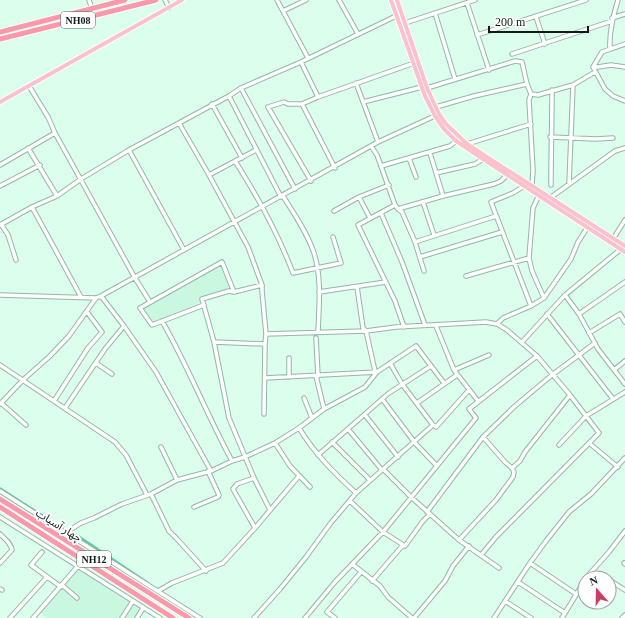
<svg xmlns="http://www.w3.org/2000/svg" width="625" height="618" viewBox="0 0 625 618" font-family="'Times New Roman','Noto Sans Arabic',serif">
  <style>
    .built { fill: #caf7e0 }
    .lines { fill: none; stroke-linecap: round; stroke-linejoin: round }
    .canal { stroke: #5bcc9d; stroke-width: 3.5 }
    .minor-casing { stroke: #94b6a5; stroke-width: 5.5 }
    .major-casing { stroke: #fff; stroke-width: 6 }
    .highway-casing { stroke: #fff; stroke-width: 7 }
    .minor { stroke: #fff; stroke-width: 3.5 }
    .major { stroke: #fcc2cc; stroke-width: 4 }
    .highway { stroke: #fa99aa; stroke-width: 5 }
    .labels { text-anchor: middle; stroke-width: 4; stroke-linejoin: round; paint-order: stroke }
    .shield { fill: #fff; stroke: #57605c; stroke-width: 1 }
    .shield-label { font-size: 10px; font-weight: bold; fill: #0f1c16 }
    .street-label { font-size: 11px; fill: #0f1c16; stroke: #fff }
  </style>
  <rect width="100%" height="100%" fill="#dbffec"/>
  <path class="built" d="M222 263 231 289 201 298 203 305 152 323 143 308Z
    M86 559 114 577 141 591 150 598 138 618H47L40 612Z"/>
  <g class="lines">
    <path class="canal" d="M0 489 64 530 74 534 147 583"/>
    <defs>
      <path id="minor" d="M89 0 92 9
        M165 0 169 8
        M277 0 308 58
        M339 0 358 34
        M467 3 489 70
        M283 11 306 0
        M435 13 455 79
        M536 17 545 44
        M612 18 625 14
        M405 23 475 0
        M477 35 586 0
        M610 48C609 31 613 16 618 0
        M512 54 612 21
        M301 62 318 97
        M593 67 605 89 613 96 625 101
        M593 67 602 52 625 44
        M593 67H598L611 65 625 67
        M356 83 378 142
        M29 86 48 117 55 133 135 278 150 302
        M241 88 295 189
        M427 88 515 61 522 62 527 84
        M531 94 529 100 533 171 532 185
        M229 96 281 197
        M363 102 422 87
        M212 104 242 158
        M302 104 335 168
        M436 107 474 96 527 84 531 94 538 95 573 85 595 72
        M179 123 209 175 248 247 262 285V291L266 334 265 344 264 414
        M550 137 596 139 613 138
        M467 144 531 124
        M371 146 377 155 395 205 398 209 402 212 415 242 424 271
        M28 148 57 196
        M129 150 184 250
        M430 153 443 196
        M409 158 416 177
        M235 161C258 197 278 234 293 273L341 263 333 237
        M0 165 55 133
        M381 166 450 146 456 141
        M436 173 475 164 483 159
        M209 175 256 150
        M311 181 268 107 284 102 288 104H302L318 97 414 63
        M569 184 573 85
        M551 185C551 153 552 122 552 90
        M0 186 40 165
        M524 186 513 193 491 202 531 306
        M539 195 533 208 529 258 532 271 544 298
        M283 196C294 214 307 232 314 253 322 278 319 306 318 332
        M359 197 370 218
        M550 198 615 151 625 148
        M423 202 434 235
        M395 205 358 225 395 301 404 327
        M32 207 81 297
        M398 209 443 196 494 184 501 181 507 175
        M334 211 359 197 389 185
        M381 213 402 262 425 325
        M1 224 8 235 16 260
        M0 225 32 207 57 196 81 179 129 150 229 96 241 88 301 62 396 16
        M613 239 625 220
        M415 242 496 216
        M420 257 502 232
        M466 276 529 258
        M262 285 234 292 229 291 202 299 214 342 229 418 254 478 270 510
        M357 287 363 328 366 331 375 371
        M319 292 386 282
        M0 295 96 298 101 296 378 142 439 114
        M565 295 579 314 598 349 625 384
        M101 296 124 326 156 372 211 471
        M204 305 152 325 140 308 222 262 234 292
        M547 314 613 399
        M579 314 625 282
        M162 321C188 366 207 415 232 461
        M497 324 503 318 531 306 544 298 571 259 578 242 587 228
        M436 326 454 370 478 401
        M589 333 620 314 625 322
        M266 334 366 331 396 327 486 322 497 324 507 330 537 356 570 395 599 433 496 537 481 555
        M316 338 318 376
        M214 342 265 344
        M522 342 565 295 621 249
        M96 363 112 374
        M390 363 402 384 433 425 436 427 469 390
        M0 365 115 442 126 455 147 495
        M454 370 489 355
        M614 370 625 361
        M316 376 324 409
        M289 377V358
        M265 378 377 372
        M304 398 312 418
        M382 399 415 443 437 466
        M54 401 88 348 102 332 87 312
        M1 403 26 425
        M417 403 457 375
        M0 404 23 380 50 356 69 336 96 298
        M65 408 105 349 124 326
        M365 415 398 457
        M299 428C315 454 334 473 356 493
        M348 429 382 470
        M332 442 370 480
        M275 443 290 466 310 487
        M589 443 618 467
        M559 445 586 416 625 392
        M161 447 177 480
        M318 455 389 393 431 366
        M512 468 520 461 525 452 570 395
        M384 470 411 497 459 540 499 568
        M254 478 237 484 233 489 255 528
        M0 491 200 618
        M151 494 169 531 177 539 206 571
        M350 501 383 532 405 546 423 521 430 514
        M194 507 218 497 219 495 208 471
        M427 512 483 437 515 406 552 375 595 343
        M0 517 160 618
        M67 532 81 523 94 518 122 504 151 494 177 480 211 471 232 461 245 457 275 443 299 428 324 409 365 387 377 372 416 346 444 383
        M0 534C5 539 11 543 12 550L0 563
        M459 540 496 500 513 477 514 472 512 468 505 462 483 437
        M42 552 31 565 61 587
        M530 563 576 594
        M624 563 625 564
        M352 564 380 586 388 597 412 618
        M586 578 609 552 625 531
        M372 581 403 545
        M611 581 625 590
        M518 582 565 613
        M62 585 77 598
        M0 589 2 590
        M158 591 172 583 223 563 255 528 299 476
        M505 601 531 618
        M10 618 47 577
        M33 618 78 566
        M122 618 133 601
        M137 618 143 608
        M254 618 280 589 306 557 330 524 356 493 433 425
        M305 618 335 582 383 532 476 418 469 409 537 356
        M335 618 327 612 361 572
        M414 618 445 581 453 566 469 546
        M494 618 530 563 546 541 569 512 591 494 625 458
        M562 618 585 580
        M622 618 625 615"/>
      <path id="major" d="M391 0 425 96 435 116 444 129 456 141 483 159 625 252
        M397 0 427 88 439 114 446 124 467 144 625 246
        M0 102 182 0"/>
      <path id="highway" d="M0 32 125 0
        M0 39 156 0
        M0 499 189 618
        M0 507 173 618"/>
    </defs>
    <use href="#minor" class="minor-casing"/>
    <use href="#major" class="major-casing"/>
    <use href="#highway" class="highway-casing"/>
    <use href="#minor" class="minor"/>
    <use href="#major" class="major"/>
    <use href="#highway" class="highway"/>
  </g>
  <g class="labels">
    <g class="shield">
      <rect x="61" y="12" width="34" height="16" rx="3"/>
      <rect x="77" y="551" width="34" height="16" rx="3"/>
    </g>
    <g class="shield-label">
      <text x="78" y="24">NH08</text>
      <text x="94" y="563">NH12</text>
    </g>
    <g class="street-label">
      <text transform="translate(59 525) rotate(32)" y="4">چهار آسیاب</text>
    </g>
  </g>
  <g transform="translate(597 590) rotate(340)"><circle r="19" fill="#ffffff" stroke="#9fa4a2"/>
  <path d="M0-3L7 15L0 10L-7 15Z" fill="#cb3c63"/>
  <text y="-6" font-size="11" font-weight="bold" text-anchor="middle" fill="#0f1c16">N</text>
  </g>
  <path d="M489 26v6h99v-6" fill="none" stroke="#0f1c16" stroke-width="2"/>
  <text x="495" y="26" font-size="12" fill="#0f1c16" stroke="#ffffff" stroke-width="3" paint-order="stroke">200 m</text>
</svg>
